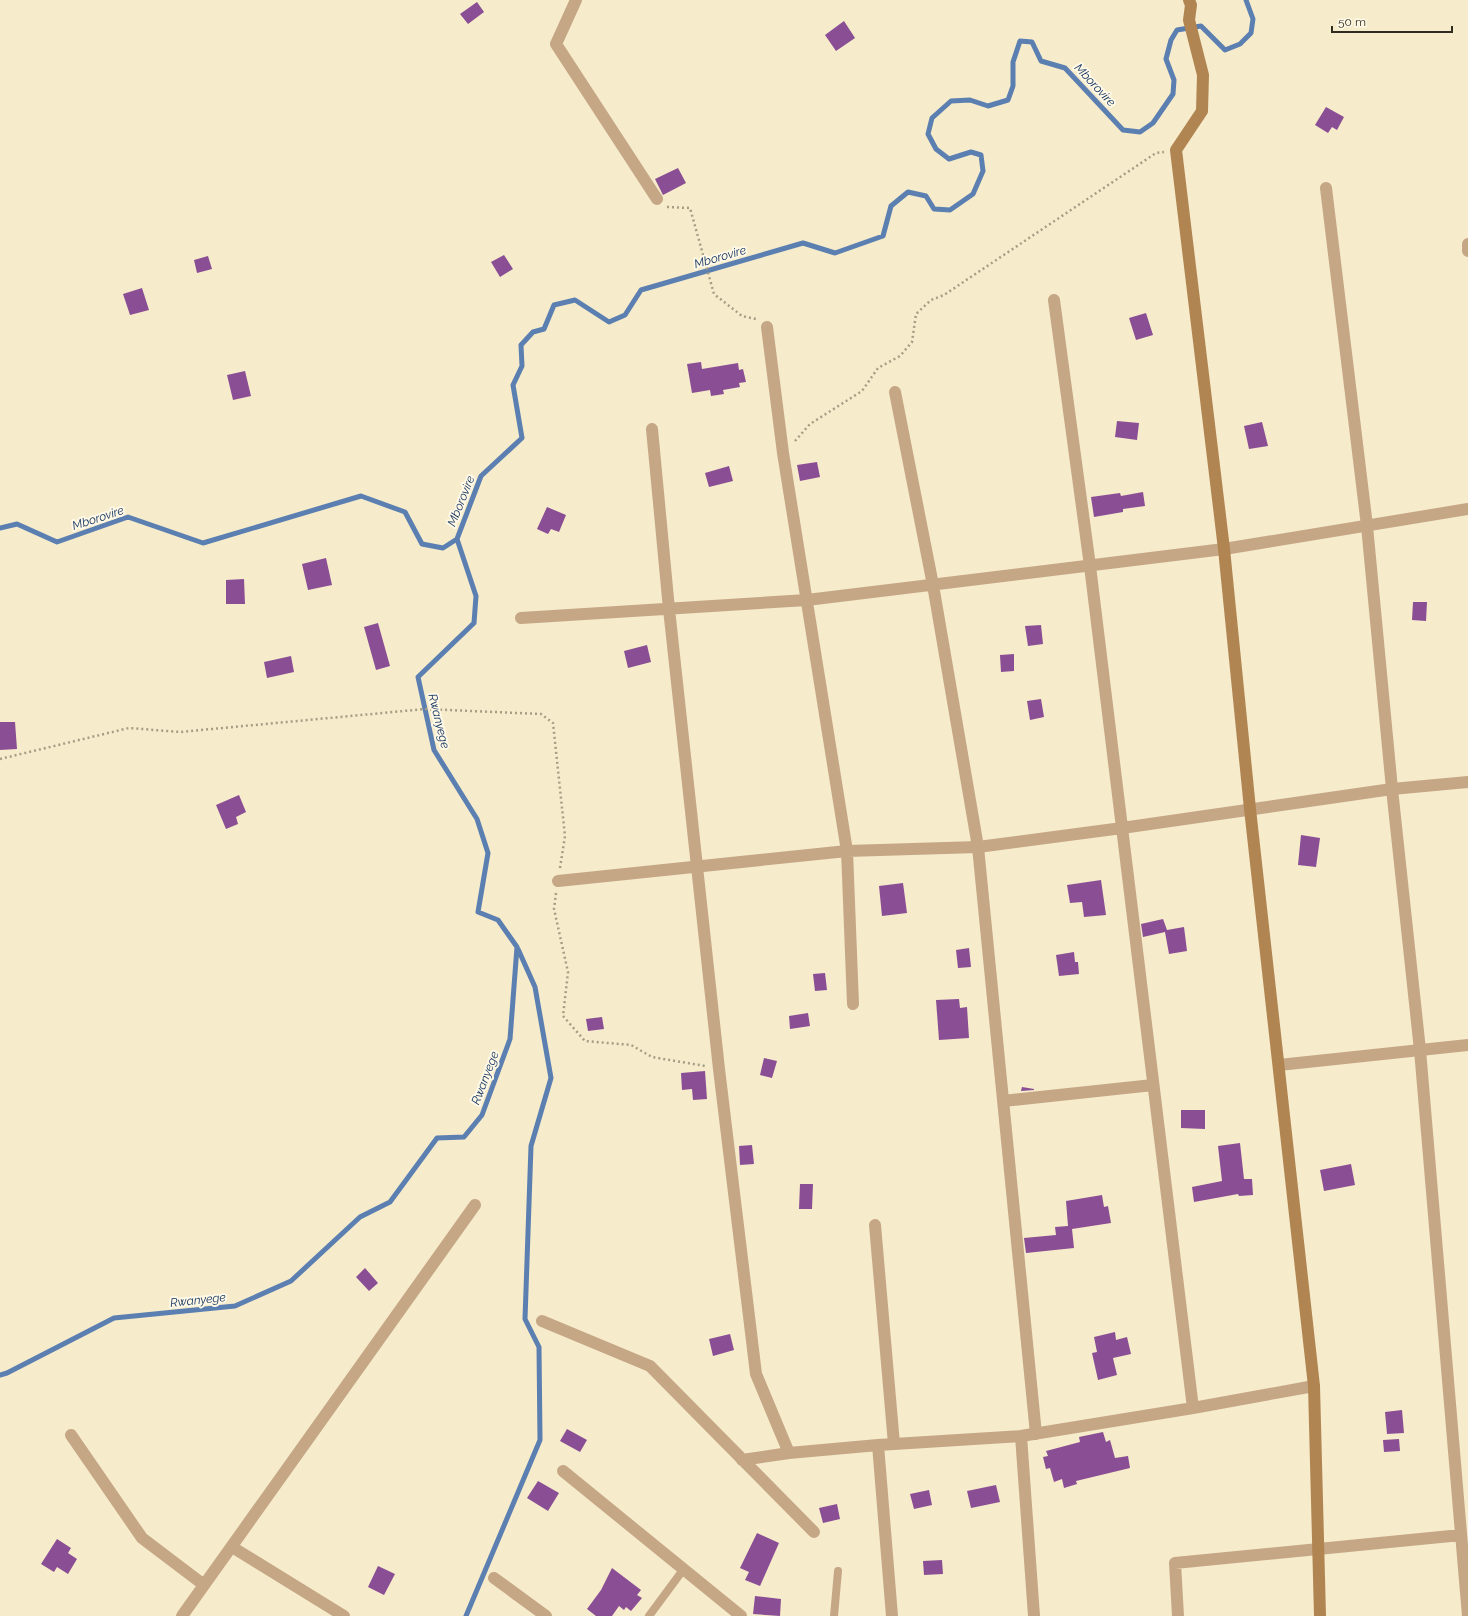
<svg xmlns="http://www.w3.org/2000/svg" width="1468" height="1616" viewBox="0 0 1468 1616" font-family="Raleway,sans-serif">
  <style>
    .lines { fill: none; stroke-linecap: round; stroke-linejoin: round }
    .stream { stroke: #5b7fb1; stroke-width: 5 }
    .building { fill: #8a4e95 }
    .path { stroke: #a69d85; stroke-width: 2.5; stroke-dasharray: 2 3; stroke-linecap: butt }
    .lane { stroke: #c5a786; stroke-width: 8 }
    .street { stroke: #c5a786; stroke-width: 12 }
    .secondary { stroke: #b18552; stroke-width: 12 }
    .labels { text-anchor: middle; stroke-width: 4; stroke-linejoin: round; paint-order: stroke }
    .water-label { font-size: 12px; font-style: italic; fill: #0b2d5d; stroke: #fff9e6 }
  </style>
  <rect width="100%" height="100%" fill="#f6ebcb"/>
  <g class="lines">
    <path class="stream" d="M0 528 17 524 57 542 128 517 203 543 361 496 405 512 422 544 443 548 457 539 481 476 522 438 513 385 522 366 521 345 533 332 544 329 554 305 575 300 609 322 625 315 641 290 803 243 835 253 883 236 891 206 908 192 926 196 934 209 950 210 973 194 983 171 981 155 971 152 949 159 936 149 928 134 932 118 951 101 970 100 988 106 1008 100 1013 86V62L1020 41 1032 42 1041 61 1065 68 1123 130 1140 132 1153 123 1173 94 1174 80 1166 59 1171 40 1177 30 1201 26 1225 50 1240 44 1251 33 1253 19 1246 0
      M0 1375 7 1373 114 1318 235 1306 291 1281 360 1217 390 1202 437 1138 464 1137 482 1115 510 1039 517 947 498 920 478 912 488 853 477 819 434 750 418 677 474 623 476 596 457 539
      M466 1616 540 1440 539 1347 525 1319 531 1146 551 1078 535 987 518 949"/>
  </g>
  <path class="building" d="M477 2 484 12 468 24 460 14Z
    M844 21 855 38 836 51 825 35Z
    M1326 107 1344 117 1337 130 1332 127 1328 133 1315 125Z
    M678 168 686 183 663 195 655 179Z
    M504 255 513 269 500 277 491 262Z
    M208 256 212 269 197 273 194 260Z
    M142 288 149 310 130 315 123 294Z
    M1146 313 1153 335 1136 340 1129 318Z
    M701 362 702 369 738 363 739 370 743 369 746 382 739 383 740 387 723 390 724 394 711 396 710 390 692 393 687 364Z
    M245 371 251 396 233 400 227 375Z
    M1117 421 1139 423 1137 440 1115 437Z
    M1262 422 1268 446 1249 449 1244 426Z
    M817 462 820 477 800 481 797 465Z
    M729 466 733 481 709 487 705 473Z
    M1143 492 1145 506 1123 509V512L1094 517 1091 497 1120 493 1121 496Z
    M547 507 566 515 559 532 551 529 548 534 537 529Z
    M326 558 332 585 308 590 302 564Z
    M244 579 245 604H226V580Z
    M1413 602H1427L1426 621 1412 620Z
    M378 623 390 666 376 670 364 627Z
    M1041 625 1043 644 1028 646 1025 626Z
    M647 645 651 662 628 668 624 651Z
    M1014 654V671L1001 672 1000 655Z
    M291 656 294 672 267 678 264 662Z
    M1041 699 1044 717 1030 720 1027 701Z
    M0 722H15L17 749 0 750Z
    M239 795 246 812 236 817 238 824 226 829 216 805Z
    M1301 835 1320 838 1316 867 1298 865Z
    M1101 880 1106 915 1084 917 1082 902 1070 903 1067 885Z
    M903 883 907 913 882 916 879 886Z
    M1163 919 1167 930 1184 927 1187 951 1169 954 1165 932 1143 937 1141 924Z
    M969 948 971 967 958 968 956 950Z
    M1074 952 1075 962H1078L1079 974 1059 976 1056 955Z
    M825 973 827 990 815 991 813 974Z
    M959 999 960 1008 967 1007 969 1038 939 1040 936 1000Z
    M808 1013 810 1026 790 1029 789 1016Z
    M602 1017 604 1029 588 1031 586 1019Z
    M764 1058 777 1061 772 1078 760 1075Z
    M705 1071 707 1099 693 1100 692 1089 682 1090 681 1073Z
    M1022 1087 1034 1089V1090L1021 1091Z
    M1181 1110H1205V1129L1181 1128Z
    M1240 1143 1244 1179H1252L1253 1195 1239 1196 1238 1194 1194 1202 1192 1187 1222 1181 1218 1146Z
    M752 1145 754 1164 740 1165 739 1146Z
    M1351 1164 1355 1185 1324 1191 1320 1170Z
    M800 1184H813L812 1209H799Z
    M1102 1195 1104 1207 1108 1206 1111 1223 1072 1229 1074 1248 1026 1253 1024 1238 1056 1235 1055 1227 1068 1226 1066 1201Z
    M365 1268 378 1283 369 1291 356 1277Z
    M1115 1332 1116 1340 1127 1337 1131 1354 1113 1358 1117 1375 1098 1380 1092 1353 1097 1352 1094 1337Z
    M730 1334 734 1350 713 1356 709 1339Z
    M1402 1410 1404 1433 1387 1434 1385 1412Z
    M567 1429 587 1440 580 1452 560 1441Z
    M1103 1432 1106 1442 1110 1440 1115 1458 1128 1456 1130 1468 1076 1481 1077 1484 1064 1488 1062 1479 1054 1482 1050 1468 1046 1469 1043 1457 1048 1456 1046 1451 1080 1442 1079 1437Z
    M1399 1439 1400 1451 1384 1452 1383 1440Z
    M538 1481 559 1493 548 1511 527 1498Z
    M996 1485 1000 1502 971 1508 967 1491Z
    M929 1490 932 1505 914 1509 910 1494Z
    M837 1504 840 1519 823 1523 819 1508Z
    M757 1533 779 1543 760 1586 745 1580 749 1572 740 1568Z
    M57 1539 71 1548 68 1553 77 1559 68 1574 57 1567 54 1572 41 1564Z
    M942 1560 943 1574 924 1575 923 1561Z
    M378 1566 395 1574 384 1595 368 1587Z
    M612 1568 641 1590 637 1595 642 1598 631 1611 626 1607 624 1610 619 1606 612 1616H596L587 1609 601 1590Z
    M755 1596 781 1599 780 1616 753 1614Z"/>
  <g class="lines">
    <path class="path" d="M667 207 690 208 714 294 742 316 756 319
      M795 441 810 424 862 391 878 368 900 356 912 342 916 314 931 300 944 295 1156 153 1164 152
      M0 759 129 728 180 732 425 709 541 714 553 723 565 836 560 868
      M556 893 554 909 568 972 563 1016 585 1041 631 1045 652 1057 705 1066"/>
    <path class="lane" d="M649 1616 683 1570
      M834 1616 838 1571"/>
    <path class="street" d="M576 0 556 44 657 199
      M1326 188 1367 526 1392 789 1420 1050 1468 1616
      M1468 244V251
      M1054 300 1090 566 1193 1408
      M767 327 783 453 847 851 853 1004
      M895 392 933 585 978 847 1036 1434
      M652 429 669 609 719 1069 756 1374 789 1453
      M521 618 807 600 1224 549 1468 509
      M558 881 847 851 978 847 1122 828 1392 789 1468 782
      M1279 1065 1468 1045
      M1003 1101 1153 1085
      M875 1225 894 1444
      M542 1321 650 1366 814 1532
      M71 1435 142 1538 204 1585
      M1021 1436 1034 1616
      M878 1445 892 1616
      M742 1460 789 1453 878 1445 1021 1436 1193 1408 1314 1386
      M563 1471 741 1616
      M232 1547 344 1616
      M494 1578 546 1616
      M182 1616 475 1205
      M1178 1616 1175 1563 1461 1535"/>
    <path class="secondary" d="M1189 0 1191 5 1189 20 1203 75 1202 111 1176 150 1224 549 1250 809 1314 1386 1320 1616"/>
  </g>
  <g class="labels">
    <g class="water-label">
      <text transform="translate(1095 85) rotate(47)" y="4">Mborovire</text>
      <text transform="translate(720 257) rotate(-16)" y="4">Mborovire</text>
      <text transform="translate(461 501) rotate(-68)" y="4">Mborovire</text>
      <text transform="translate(98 518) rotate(-18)" y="4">Mborovire</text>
      <text transform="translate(439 721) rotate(76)" y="4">Rwanyege</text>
      <text transform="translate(485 1078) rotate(-69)" y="4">Rwanyege</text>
      <text transform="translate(198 1300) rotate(-6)" y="4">Rwanyege</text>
    </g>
  </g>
  <path d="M1332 26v6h120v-6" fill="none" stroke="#302c1f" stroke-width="2"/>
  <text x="1338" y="26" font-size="12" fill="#302c1f" stroke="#fff9e6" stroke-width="3" paint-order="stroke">50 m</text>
</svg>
